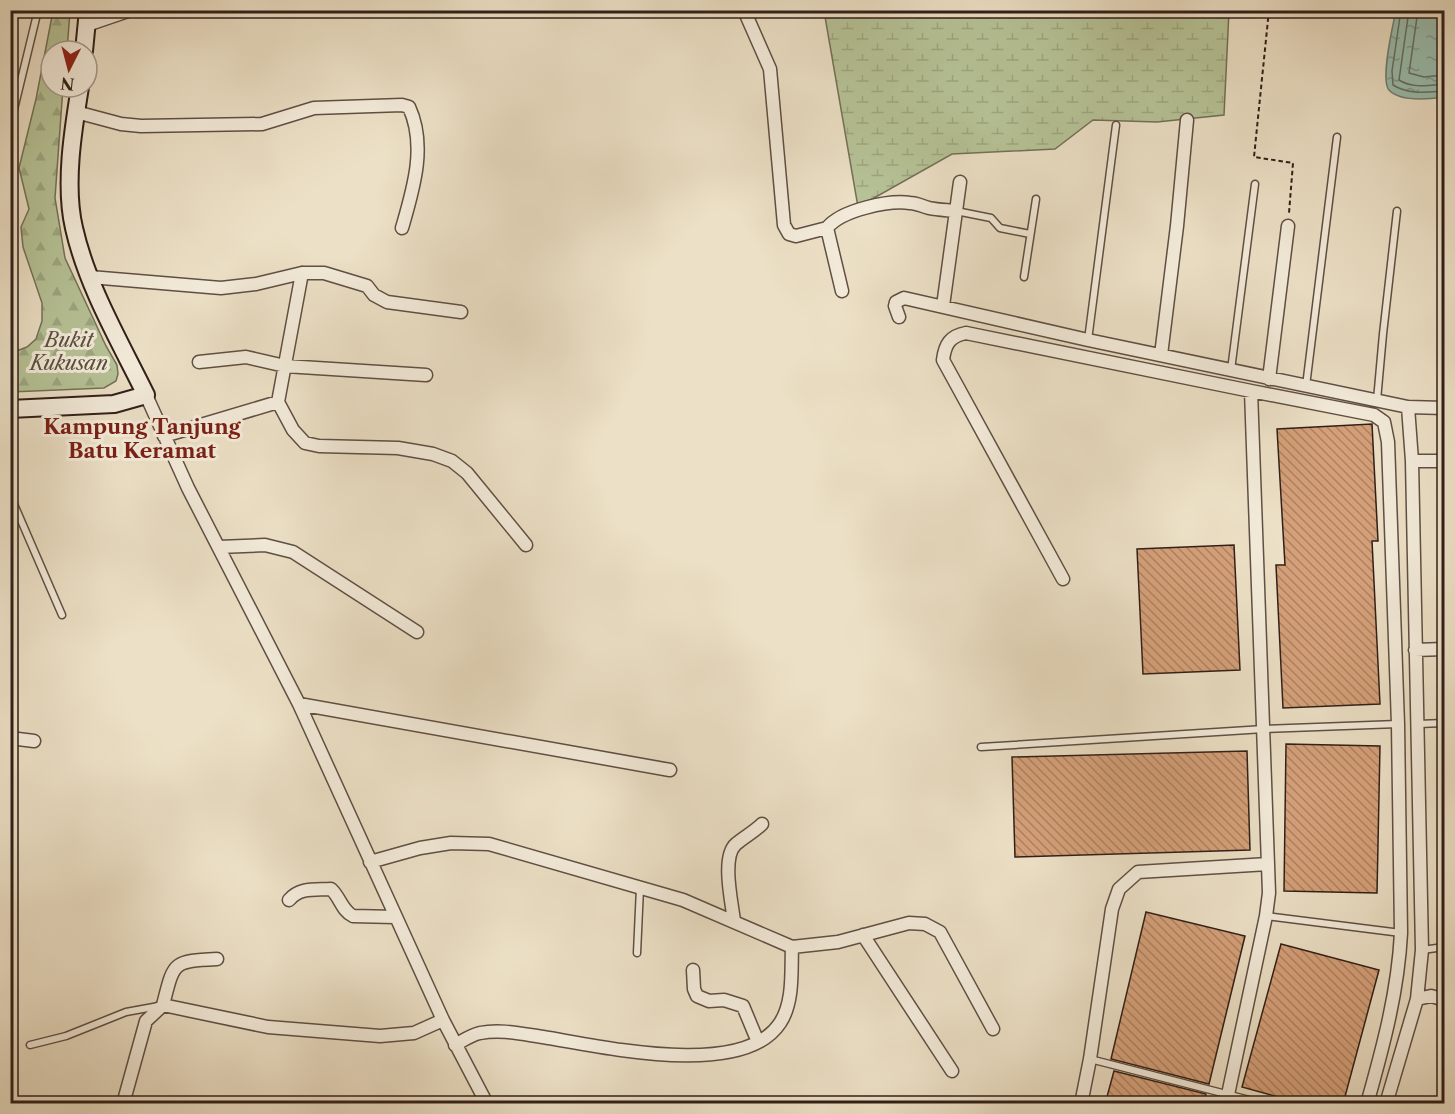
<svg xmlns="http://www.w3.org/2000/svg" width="1455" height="1114" viewBox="0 0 1455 1114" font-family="'Libre Caslon Text',serif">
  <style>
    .forest { fill: url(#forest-firs); stroke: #737158; stroke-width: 1.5 }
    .wetland { fill: url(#wetland-marsh); stroke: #737158; stroke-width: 1.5 }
    .water { fill: url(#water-ripples); stroke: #707e73; stroke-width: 1.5 }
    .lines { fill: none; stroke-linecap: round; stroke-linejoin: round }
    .shore { stroke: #656e64; stroke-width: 1.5 }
    .building { fill: url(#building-back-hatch); stroke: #301f19; stroke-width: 1.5 }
    .lane-casing { stroke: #5f4f44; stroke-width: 9 }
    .street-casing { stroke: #5f4f44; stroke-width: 15 }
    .secondary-casing { stroke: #301f19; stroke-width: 20 }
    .path { stroke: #301f19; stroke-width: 2; stroke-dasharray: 4.5 3; stroke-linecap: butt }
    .lane { stroke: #f3ebda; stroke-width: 6 }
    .street { stroke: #f3ebda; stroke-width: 12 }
    .secondary { stroke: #f3ebda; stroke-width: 16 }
    .labels { text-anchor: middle; stroke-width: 6; stroke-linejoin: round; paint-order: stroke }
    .park-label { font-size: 20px; font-style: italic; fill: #58503f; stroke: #f3ebda }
    .neighbourhood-label { font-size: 21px; font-weight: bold; fill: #7a1f14; stroke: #f3ebda }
  </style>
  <defs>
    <pattern id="forest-firs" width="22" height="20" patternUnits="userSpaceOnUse" patternTransform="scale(1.5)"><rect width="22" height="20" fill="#b6c397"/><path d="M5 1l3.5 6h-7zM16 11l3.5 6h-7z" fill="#9da782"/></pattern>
    <pattern id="wetland-marsh" width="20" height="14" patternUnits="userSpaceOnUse" patternTransform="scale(1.5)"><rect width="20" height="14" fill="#b6c397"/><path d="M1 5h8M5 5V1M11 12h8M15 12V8" fill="none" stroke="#9da782"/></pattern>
    <pattern id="water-ripples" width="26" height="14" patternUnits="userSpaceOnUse" patternTransform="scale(1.5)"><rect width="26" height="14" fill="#9abeaf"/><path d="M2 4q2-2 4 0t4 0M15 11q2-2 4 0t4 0" fill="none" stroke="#7e9a8e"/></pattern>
    <pattern id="building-back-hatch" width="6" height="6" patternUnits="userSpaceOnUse" patternTransform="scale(1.5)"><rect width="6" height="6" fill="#d5a079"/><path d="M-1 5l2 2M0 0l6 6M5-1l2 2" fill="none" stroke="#ad8262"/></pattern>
  </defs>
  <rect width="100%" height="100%" fill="#ece0c6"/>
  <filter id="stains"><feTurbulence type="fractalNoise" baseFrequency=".00333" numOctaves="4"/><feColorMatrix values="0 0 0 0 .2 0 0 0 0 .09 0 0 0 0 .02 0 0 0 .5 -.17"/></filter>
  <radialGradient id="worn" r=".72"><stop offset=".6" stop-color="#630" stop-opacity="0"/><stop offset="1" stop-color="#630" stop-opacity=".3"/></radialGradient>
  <path class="forest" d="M53 11H70L67 51H51V87H63L55 198 65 258 106 346 117 365 118 374 116 381 104 388 11 392V353L27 347 36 339 42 321V303L23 247 21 227 29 209 19 168 36 99Z"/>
  <path class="wetland" d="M824 11H1229L1224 115 1157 122 1093 120 1055 149 952 154 858 207Z"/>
  <path class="water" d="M1396 10 1444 11V97C1430 99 1400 102 1389 90 1380 80 1393 25 1396 10Z"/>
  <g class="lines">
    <path class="shore" d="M1401 10 1392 71 1393 85C1409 95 1427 92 1444 91
      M1409 10 1399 80C1413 89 1430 85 1444 84
      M1418 10 1409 73 1424 77 1444 75"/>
  </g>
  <path class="building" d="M1372 424 1378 541H1372L1380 704 1283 708 1276 565H1285L1277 429Z
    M1234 545 1240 670 1143 674 1137 549Z
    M1286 744 1380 746 1377 893 1284 891Z
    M1247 751 1250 850 1015 857 1012 757Z
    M1146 912 1245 936 1209 1084 1111 1059Z
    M1281 944 1379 970 1343 1104H1304L1242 1087Z
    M1114 1071 1206 1094 1204 1104H1105Z"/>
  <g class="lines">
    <defs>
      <path id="lane" d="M10 126 38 10
        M956 211 991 218 1000 228 1030 234
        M1024 277 1036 199
        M1088 340 1116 125
        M1231 370 1255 184
        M1306 386 1337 137
        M1377 400 1383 334 1397 211
        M10 495 62 615
        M1418 724 1444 723
        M981 747 1264 729 1398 724
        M1266 916 1401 933
        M1422 950 1444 947
        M637 953 640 888
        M30 1045 66 1036 126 1012 159 1006
        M1090 1059 1265 1104"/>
      <path id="street" d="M744 10 770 69 784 225 789 234 796 236 827 228
        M87 25 131 10
        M76 112 121 124 141 126 262 124 314 108 402 105 409 107C427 146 413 190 402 228
        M302 273 278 402 293 430 305 443 319 446 398 448 433 454 452 461 467 473 526 545
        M90 277 221 288 256 284 302 273H324L367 286 374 295 387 302 461 312
        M842 291 827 228C841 210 889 200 910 203 916 203 922 206 929 208 938 210 947 210 956 211
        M943 306 960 182
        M899 317 895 306 896 302 904 298 1088 340 1408 407 1444 408
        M1161 355 1177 226 1187 120
        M199 362 246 357 285 366 426 375
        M1269 379 1288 226
        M1251 391 1374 415 1384 422 1388 442 1398 724 1401 933C1398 992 1383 1047 1367 1104
        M146 395 188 488 299 704 443 1020 487 1104
        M164 436 278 402
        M1412 461H1444
        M219 547 265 545 293 552 417 632
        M1063 579 943 360C945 344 950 336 966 333L1251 391 1269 893 1266 916 1226 1104
        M1415 650 1444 649
        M299 704 670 770
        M10 738 34 741
        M370 862 420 848 451 843 489 844 683 900 792 947 838 942 909 923 925 924 940 932 993 1029
        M289 900C300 887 315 890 331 889 340 897 342 911 353 916L395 917
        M734 921C732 903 721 857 736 844 744 837 754 832 762 824
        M863 935 952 1071
        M693 970 694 989 697 996 709 1001 724 1000 743 1006 758 1042
        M1417 999 1431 996 1442 999 1444 1005
        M163 1005C174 962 172 961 217 959
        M455 1045C462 1041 471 1035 480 1033 501 1029 522 1034 543 1037 600 1046 743 1080 780 1023 794 1002 791 971 792 947
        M123 1104 146 1021 163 1005 268 1027 380 1036 414 1033 443 1020
        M1081 1104 1090 1059 1112 909 1119 889 1138 872 1268 864
        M1386 1104 1417 999 1422 950 1412 461 1408 407"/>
      <path id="secondary" d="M84 51 88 10
        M10 409 114 404 146 395C120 342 87 286 74 228 64 185 73 130 80 87"/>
    </defs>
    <use href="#lane" class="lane-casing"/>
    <use href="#street" class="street-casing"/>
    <use href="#secondary" class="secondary-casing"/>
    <path class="path" d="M1269 10 1254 157 1293 163 1289 213"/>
    <use href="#lane" class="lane"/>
    <use href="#street" class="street"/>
    <use href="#secondary" class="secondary"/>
  </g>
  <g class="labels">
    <g class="park-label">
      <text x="69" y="347">Bukit<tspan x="69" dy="23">Kukusan</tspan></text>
    </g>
    <g class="neighbourhood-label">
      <text x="142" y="434">Kampung Tanjung<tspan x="142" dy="24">Batu Keramat</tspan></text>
    </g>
  </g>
  <rect width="1455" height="1114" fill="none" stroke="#ece0c6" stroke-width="36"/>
  <rect x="12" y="12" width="1431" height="1090" fill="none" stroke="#301f19" stroke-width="3"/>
  <rect x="18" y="18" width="1419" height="1078" fill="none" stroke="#301f19" stroke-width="1.5"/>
  <g transform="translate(69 69) rotate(186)"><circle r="28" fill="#f3ebda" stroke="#a5998d" stroke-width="1.5"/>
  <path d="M0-4.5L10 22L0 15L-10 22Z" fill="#8f2418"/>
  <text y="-9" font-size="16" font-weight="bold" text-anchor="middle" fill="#301f19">N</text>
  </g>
  <rect width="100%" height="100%" filter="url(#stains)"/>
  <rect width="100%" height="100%" fill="url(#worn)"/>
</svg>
